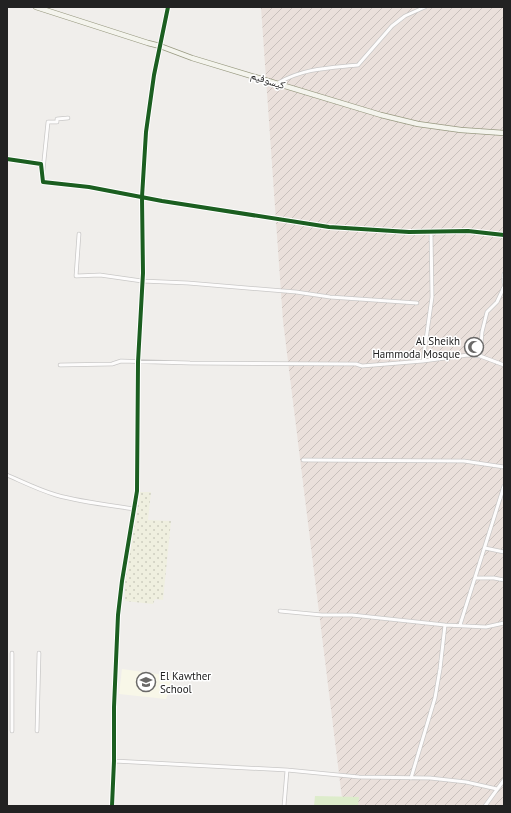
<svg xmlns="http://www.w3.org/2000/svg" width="511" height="813" viewBox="0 0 511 813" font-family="'PT Sans','Noto Naskh Arabic',sans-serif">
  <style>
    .education { fill: #f8f7e8 }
    .military { fill: url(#military-furrows) }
    .farmland { fill: url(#farmland-dots) }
    .garden { fill: #ddeccb }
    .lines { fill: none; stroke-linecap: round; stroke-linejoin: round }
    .street-casing { stroke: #c9c8c7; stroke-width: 4.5 }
    .secondary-casing { stroke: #999a82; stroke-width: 6 }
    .street { stroke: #fdfcfc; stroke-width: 3 }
    .secondary { stroke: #f4f4ed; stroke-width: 4.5 }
    .cycleway-casing { stroke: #fff; stroke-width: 6 }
    .cycleway { stroke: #1b5e20; stroke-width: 4 }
    .labels { text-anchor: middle; stroke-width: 3; stroke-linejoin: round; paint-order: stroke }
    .street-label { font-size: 11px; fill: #222; stroke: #fff }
    .poi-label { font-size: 11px; fill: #222; stroke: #fff; text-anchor: end }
  </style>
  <defs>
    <pattern id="military-furrows" width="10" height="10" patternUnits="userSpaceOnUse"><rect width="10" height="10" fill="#eae0db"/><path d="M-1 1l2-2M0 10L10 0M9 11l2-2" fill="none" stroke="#c8c0bc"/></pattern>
    <pattern id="farmland-dots" width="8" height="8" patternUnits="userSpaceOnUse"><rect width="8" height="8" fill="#efefdf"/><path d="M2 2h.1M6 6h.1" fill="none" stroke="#cdcdbf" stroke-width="1.8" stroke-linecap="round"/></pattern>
  </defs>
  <rect width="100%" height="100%" fill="#f0eeeb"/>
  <path class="education" d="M122 669 171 676 170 689 166 699 119 694Z"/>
  <path class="military" d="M261 7H504V806H343L283 321Z"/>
  <path class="farmland" d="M140 492H151L148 520 171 521 163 600 155 599 153 604 125 601V582Z"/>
  <path class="garden" d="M315 796 359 797 358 806H314Z"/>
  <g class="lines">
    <defs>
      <path id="street" d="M278 83C304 68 329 68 358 65L392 26 405 16 425 7
        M7 159 41 164 43 182 89 187 162 201 329 227 409 232 468 231 504 235
        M43 170 48 122H57V119L68 118
        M79 234 76 276 100 275 142 281 188 283 296 292 330 297 417 303
        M504 274V283
        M480 356 482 332 487 312 497 302 504 287
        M423 361 432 297 431 232
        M60 365 112 364 121 361 190 363 356 364 362 366 423 361 468 355 480 356 504 365
        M303 460 464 461 504 467
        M7 475C23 482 39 490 56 495 81 502 108 505 134 509
        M485 548 504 552
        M475 578H494L504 580
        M280 611 322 615H352L445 625 486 627 504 623
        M460 625 504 486
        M12 653V731
        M37 731 39 653
        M114 761 287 770 359 777 430 778 466 782 497 789
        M411 778 435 698 440 669 445 625
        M112 806 114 761V707L118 615 122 581 137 491 138 362 143 273 142 197 146 132 154 75 168 7
        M284 806 287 770
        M485 806 504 780"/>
      <path id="secondary" d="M36 7 148 43 160 46 192 58 381 115 418 124 461 130 504 133"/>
    </defs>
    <use href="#street" class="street-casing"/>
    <use href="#secondary" class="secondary-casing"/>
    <use href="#street" class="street"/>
    <use href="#secondary" class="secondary"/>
    <defs>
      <path id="cycleway" d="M7 159 41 164 43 182 89 187 162 201 329 227 409 232 468 231 504 235
        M112 806 114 761V707L118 615 122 581 137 491 138 362 143 273 142 197 146 132 154 75 168 7"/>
    </defs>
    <use href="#cycleway" class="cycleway-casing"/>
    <use href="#cycleway" class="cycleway"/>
  </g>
  <defs>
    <symbol id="mosque-ring" viewBox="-11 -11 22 22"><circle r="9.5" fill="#fff" stroke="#6a6968" stroke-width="1.5"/><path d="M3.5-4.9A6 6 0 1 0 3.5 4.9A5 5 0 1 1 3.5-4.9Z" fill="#6a6968"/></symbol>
    <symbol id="school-ring" viewBox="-11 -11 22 22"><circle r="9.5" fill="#fff" stroke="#6a6968" stroke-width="1.5"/><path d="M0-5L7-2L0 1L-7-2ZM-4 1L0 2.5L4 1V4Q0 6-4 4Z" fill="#6a6968"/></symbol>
  </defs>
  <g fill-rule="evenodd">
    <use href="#mosque-ring" x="463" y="336" width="22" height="22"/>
    <use href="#school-ring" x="135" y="671" width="22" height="22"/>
  </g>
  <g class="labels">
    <g class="street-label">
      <text transform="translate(268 80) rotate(18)" y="4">كيسوفيم</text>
    </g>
    <g class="poi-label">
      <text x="460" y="345">Al Sheikh<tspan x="460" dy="13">Hammoda Mosque</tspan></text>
      <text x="160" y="680" text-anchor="start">El Kawther<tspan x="160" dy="13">School</tspan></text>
    </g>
  </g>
  <rect width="511" height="813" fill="none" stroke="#222222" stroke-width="16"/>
</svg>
